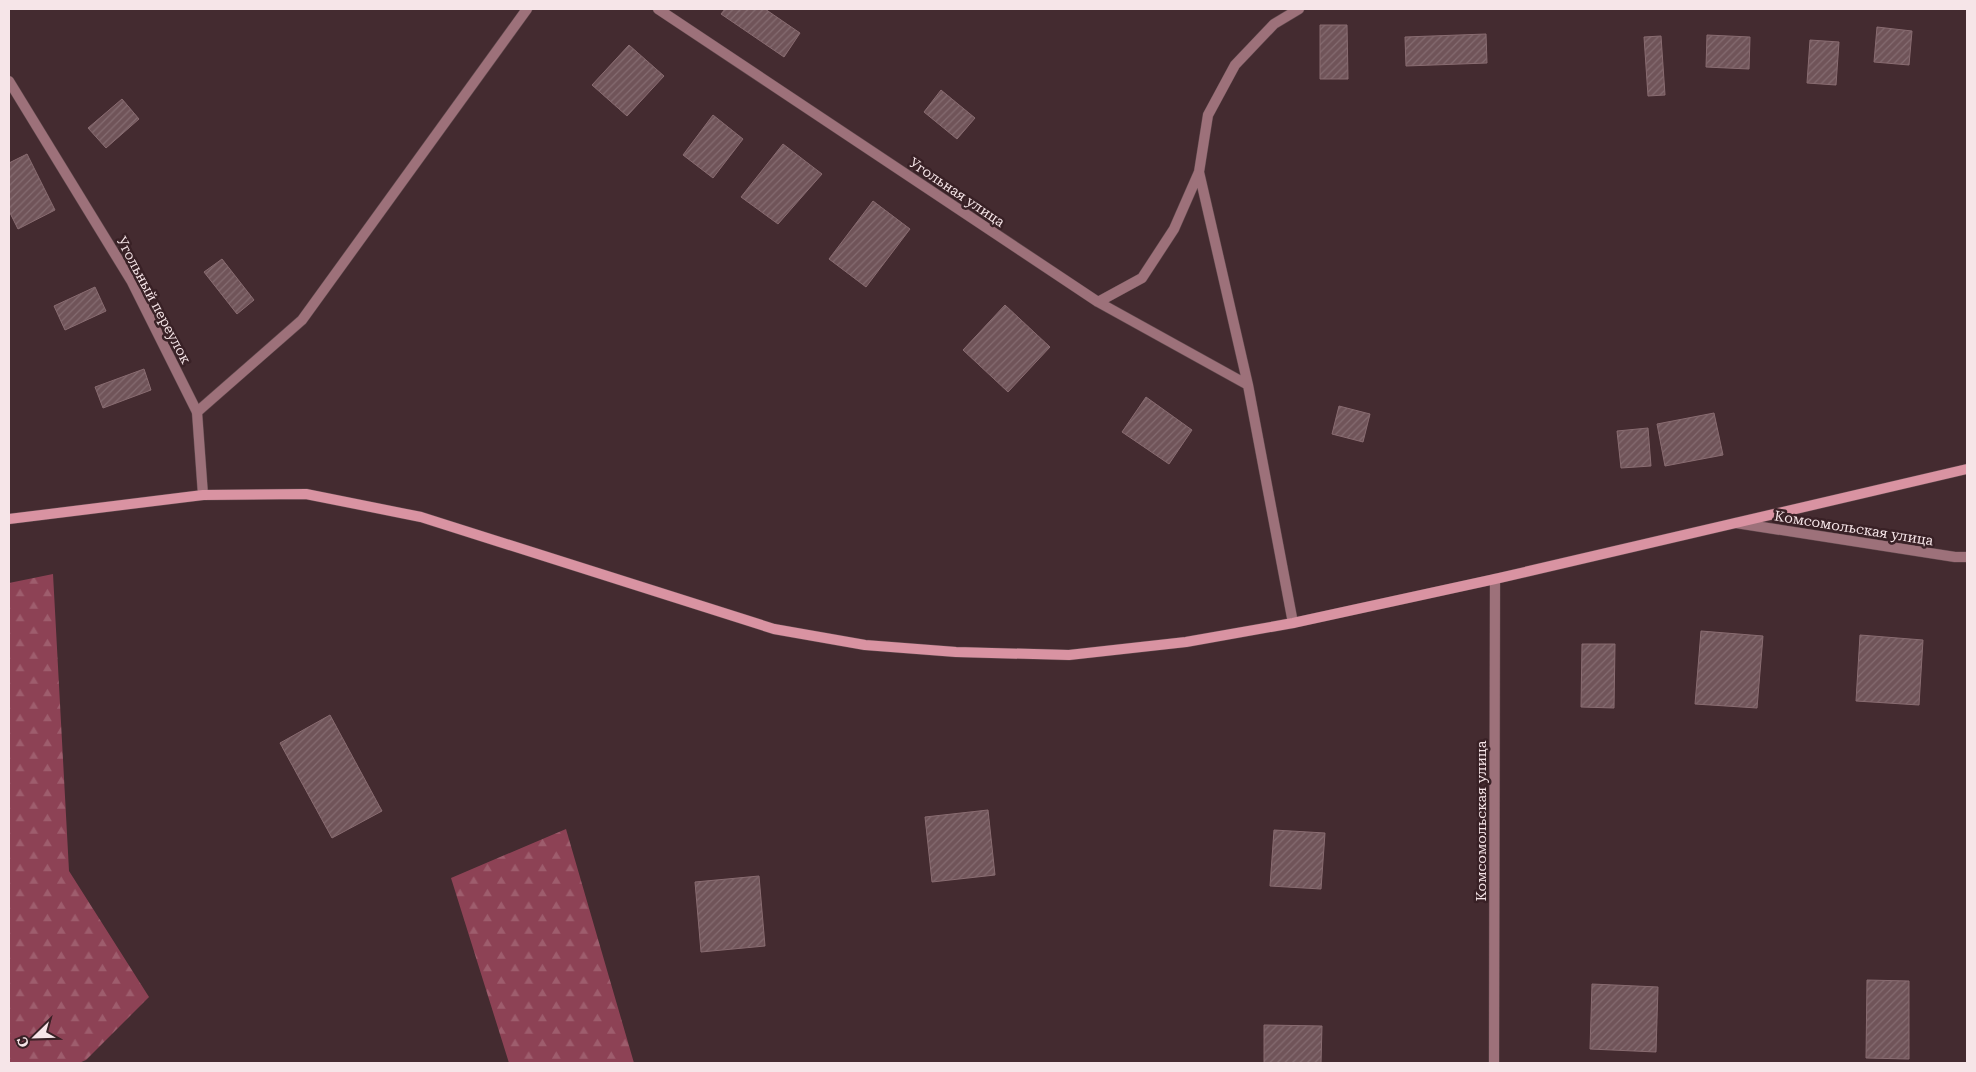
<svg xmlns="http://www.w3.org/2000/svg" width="1976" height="1072" viewBox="0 0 1976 1072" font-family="'Roboto Serif',serif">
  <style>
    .forest { fill: url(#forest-firs) }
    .building { fill: url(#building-hatch); stroke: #896c71 }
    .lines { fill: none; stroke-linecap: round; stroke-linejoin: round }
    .service-casing { stroke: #60494d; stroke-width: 11 }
    .minor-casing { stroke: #60494d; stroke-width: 11 }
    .secondary-casing { stroke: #60494d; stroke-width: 11 }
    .service { stroke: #9d717a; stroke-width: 10 }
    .minor { stroke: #9d717a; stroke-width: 10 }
    .secondary { stroke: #d993a2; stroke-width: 10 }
    .labels { text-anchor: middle; stroke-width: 5; stroke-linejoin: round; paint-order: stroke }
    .street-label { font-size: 14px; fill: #f6e5e8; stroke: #392126 }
  </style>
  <defs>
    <pattern id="forest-firs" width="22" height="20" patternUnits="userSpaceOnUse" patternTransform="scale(1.25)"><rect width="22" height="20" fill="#8d4255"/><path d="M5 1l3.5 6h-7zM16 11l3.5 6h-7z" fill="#9e5d6d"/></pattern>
    <pattern id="building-hatch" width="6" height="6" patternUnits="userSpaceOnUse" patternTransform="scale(1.25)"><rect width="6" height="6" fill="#705459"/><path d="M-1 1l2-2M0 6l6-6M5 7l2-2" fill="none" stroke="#856c71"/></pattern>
  </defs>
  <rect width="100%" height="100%" fill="#442b30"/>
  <path class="forest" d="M53 574 69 871 149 997 86 1060 79 1063H9V583Z
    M566 829 634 1063H509L451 878Z"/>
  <path class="building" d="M725 9H765L800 33 784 57 721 14Z
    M1320 25H1347L1348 79H1320Z
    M1877 27 1912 31 1909 65 1874 62Z
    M1486 34 1487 63 1406 66 1405 37Z
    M1707 35 1750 37 1749 69 1706 67Z
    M1661 36 1665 95 1648 96 1644 37Z
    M1810 40 1839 42 1836 85 1807 83Z
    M629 45 664 76 627 116 592 85Z
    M941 90 975 118 957 139 924 112Z
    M122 99 139 119 106 148 88 128Z
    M713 115 743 139 713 178 683 155Z
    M783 144 822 174 778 224 741 197Z
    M27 154 55 210 18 229 9 211V163Z
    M873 201 910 229 866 287 829 259Z
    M222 259 254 300 237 314 204 272Z
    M95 287 106 311 65 330 54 306Z
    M1005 305 1050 347 1008 392 963 350Z
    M144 369 151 390 103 408 95 387Z
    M1146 397 1192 430 1169 464 1122 432Z
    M1339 406 1370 414 1363 442 1332 434Z
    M1714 413 1723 455 1665 466 1657 424Z
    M1648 428 1651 466 1621 468 1617 431Z
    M1701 631 1763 636 1757 708 1695 704Z
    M1860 635 1923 640 1919 705 1856 701Z
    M1582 644H1615L1614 708 1581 707Z
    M330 715 382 811 332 838 280 743Z
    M988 810 995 875 932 882 925 817Z
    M1274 830 1325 833 1321 889 1270 886Z
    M759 876 765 946 701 952 695 882Z
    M1867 980 1909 981V1059L1866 1058Z
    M1592 984 1658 987 1656 1052 1590 1049Z
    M1264 1025 1322 1026 1321 1063H1264Z"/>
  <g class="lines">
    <defs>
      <path id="service" d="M197 412 302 320 527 9
        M1736 523 1955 557H1967"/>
      <path id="minor" d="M658 9 1098 302 1248 385
        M9 81 132 282 197 412 203 495
        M1098 302 1142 278 1174 229 1199 172
        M1293 623 1248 385 1199 172 1208 115 1235 65 1274 24 1299 9
        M1494 1063 1495 579"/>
      <path id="secondary" d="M9 519 203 495 306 494 421 517 774 629 865 645 956 652 1069 655 1186 642 1293 623 1495 579 1967 469"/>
    </defs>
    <use href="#service" class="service-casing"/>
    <use href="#minor" class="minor-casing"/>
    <use href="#secondary" class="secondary-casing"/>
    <use href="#service" class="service"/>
    <use href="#minor" class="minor"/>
    <use href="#secondary" class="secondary"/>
  </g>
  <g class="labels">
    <g class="street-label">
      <text transform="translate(957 192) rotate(34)" y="5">Угольная улица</text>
      <text transform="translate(154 300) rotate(62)" y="5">Угольный переулок</text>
      <text transform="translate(1854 528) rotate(9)" y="5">Комсомольская улица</text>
      <text transform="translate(1481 821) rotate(-90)" y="5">Комсомольская улица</text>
    </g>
  </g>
  <rect width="1976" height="1072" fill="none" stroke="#f6e5e8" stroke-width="20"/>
  <g transform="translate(35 1037) rotate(247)" stroke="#392126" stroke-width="4" paint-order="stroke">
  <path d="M0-4L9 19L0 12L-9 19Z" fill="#f6e5e8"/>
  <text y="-8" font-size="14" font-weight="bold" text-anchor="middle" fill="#f6e5e8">С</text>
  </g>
</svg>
